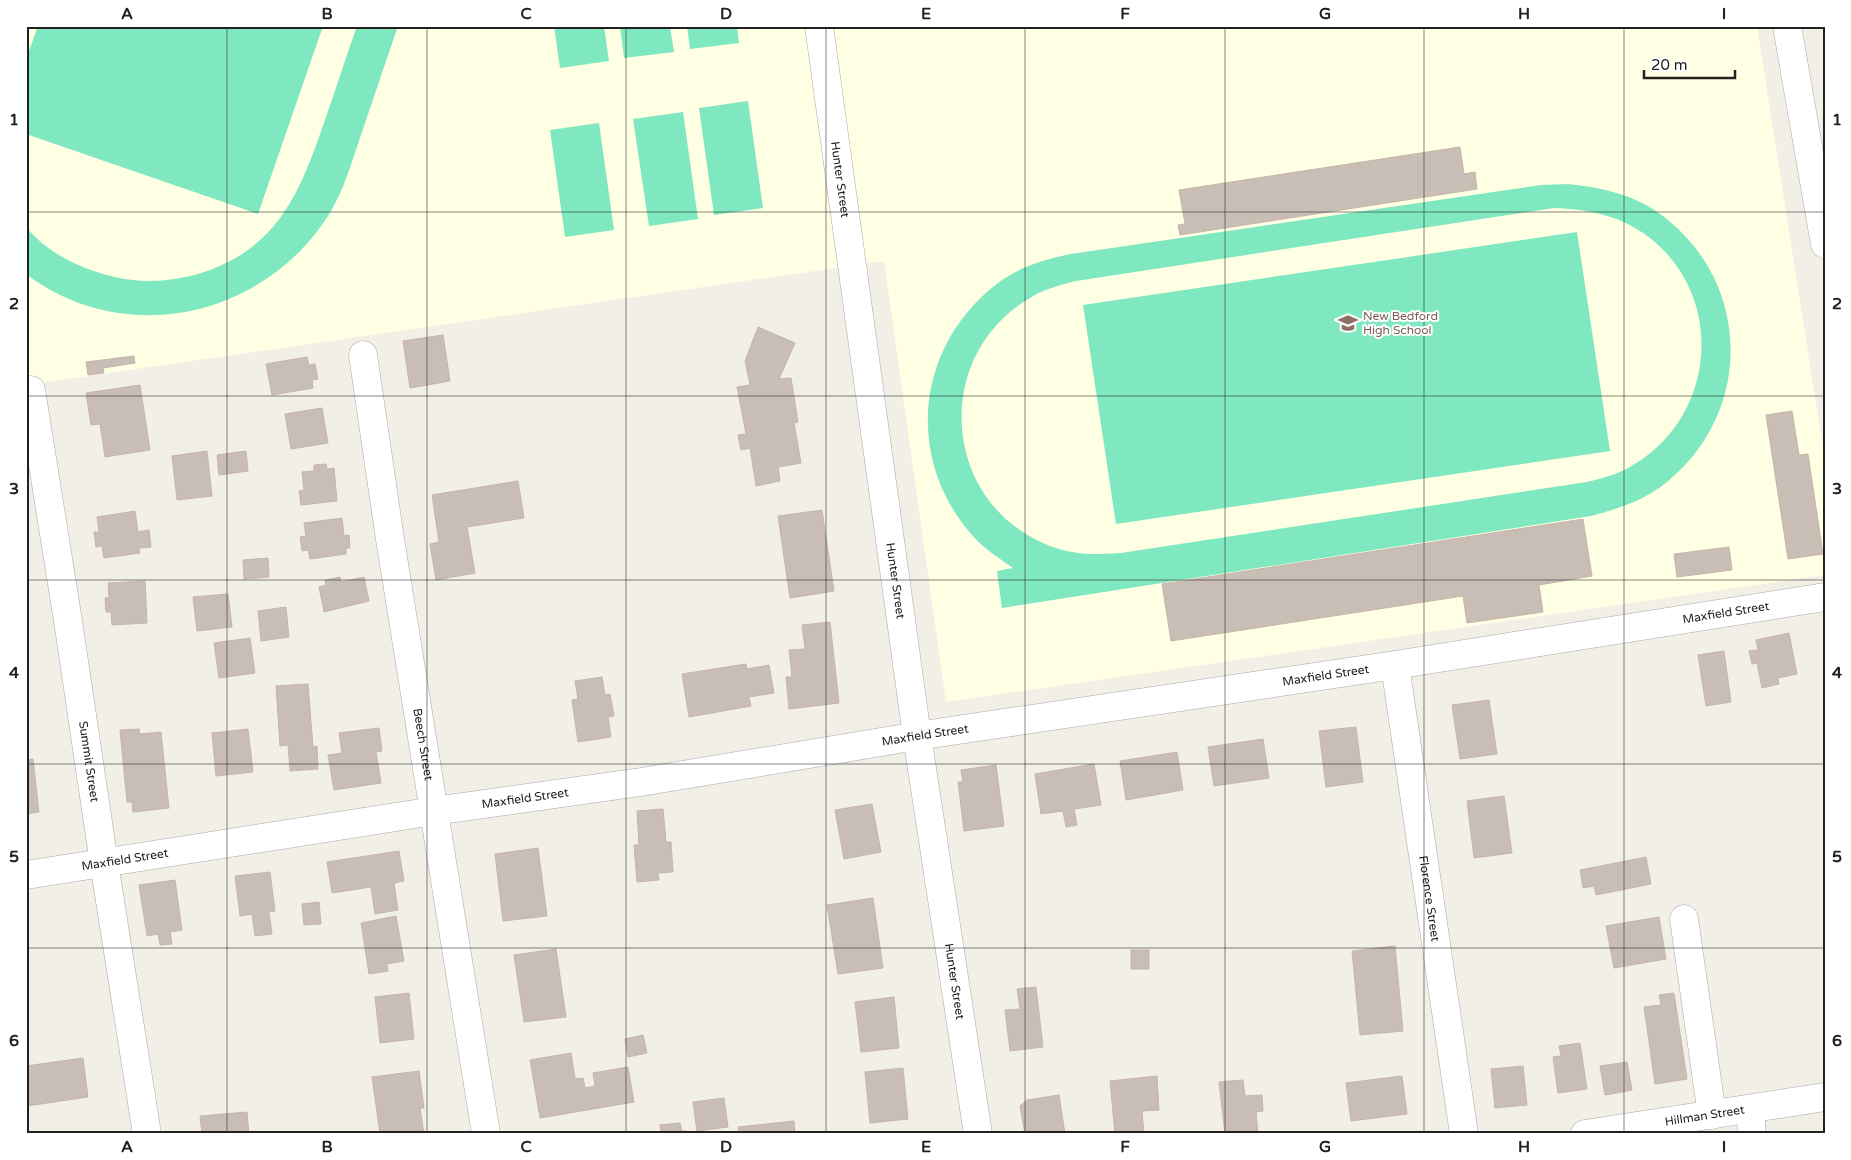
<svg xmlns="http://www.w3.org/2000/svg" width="1851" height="1160" viewBox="0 0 1851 1160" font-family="'Varela Round',sans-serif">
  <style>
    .education { fill: #ffffe4 }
    .pitch { fill: #7fe8c0; fill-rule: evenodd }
    .building { fill: #c8beb6; stroke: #c6b5a8 }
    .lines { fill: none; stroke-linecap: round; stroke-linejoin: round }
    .minor-casing { stroke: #a8a8a8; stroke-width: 29 }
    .minor { stroke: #fff; stroke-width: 28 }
    .grid { fill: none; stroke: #212121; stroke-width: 1; stroke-opacity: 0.55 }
    .labels { text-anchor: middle; stroke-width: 4; stroke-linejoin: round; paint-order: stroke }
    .street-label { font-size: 12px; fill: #212121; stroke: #fff }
    .education-label { font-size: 12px; fill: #785e54; stroke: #fff; text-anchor: start }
    .neatline { fill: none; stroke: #212121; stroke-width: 2 }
    .grid-label { font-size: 16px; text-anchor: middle; font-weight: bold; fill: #212121 }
  </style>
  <rect width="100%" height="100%" fill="#f2efe7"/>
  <path class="education" d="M26 26H1757L1825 461V575L946 702 884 261 26 385Z"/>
  <path class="pitch" d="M38 26H323L258 214 26 134V59Z
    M357 26H398C385 64 372 102 359 141 351 164 344 189 331 211 268 316 126 350 26 274V227C52 258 93 275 132 280 159 283 185 279 210 270 282 243 302 186 325 120 336 88 346 57 357 26Z
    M554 26H604L609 61 560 68Z
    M620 26H670L674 52 624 58Z
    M687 26H737L739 43 690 49Z
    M748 101 763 208 714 215 699 108Z
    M683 112 698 219 649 226 633 119Z
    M599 123 614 230 565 237 550 130Z
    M1568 184C1596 187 1623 192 1648 206 1750 268 1759 407 1667 482 1645 500 1618 509 1591 516L1002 608 997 571 1013 568C999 558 983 548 972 535 904 458 916 345 998 283 1019 267 1045 259 1071 254L1541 185ZM1554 208C1589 209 1622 216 1650 238 1726 298 1716 416 1633 465 1619 474 1603 478 1587 482L1121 553C1096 555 1073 555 1050 546 941 504 931 356 1030 298 1044 289 1060 285 1076 281Z
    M1577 232 1610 451 1116 524 1083 305Z"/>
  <path class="building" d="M1460 147 1464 174 1475 172 1477 189 1180 235 1178 225 1185 224 1179 190Z
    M758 327 795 343 779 379 791 378 798 422 794 423 801 463 778 467 780 481 756 486 750 448 741 450 738 435 746 434 737 387 750 385 745 361Z
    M443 335 450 381 410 388 403 341Z
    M134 356 135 363 103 368 104 373 88 375 86 362Z
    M307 357 309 365 315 364 318 379 312 380 313 388 272 395 266 364Z
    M140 385 150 450 105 457 100 424 91 425 86 393Z
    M322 408 328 443 291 449 285 414Z
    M1792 411 1799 455 1808 454 1823 554 1788 559 1766 415Z
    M207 451 212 496 177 500 172 456Z
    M246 451 248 471 219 475 217 455Z
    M326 464 327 469 334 468 337 501 301 505 299 491 304 490 302 472 314 471V465Z
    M518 481 524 518 467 527 475 573 436 580 430 544 439 542 432 495Z
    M822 510 834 591 790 598 778 516Z
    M135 511 138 532 149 530 151 547 139 548 140 553 104 558 102 546 96 547 94 532H99L97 517Z
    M342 518 344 536 349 535 350 548H346V554L310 559 308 550 302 551 300 537 306 536 304 523Z
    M1583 519 1592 576 1539 585 1543 612 1467 623 1463 596 1171 641 1162 584Z
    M1729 547 1732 570 1677 577 1674 554Z
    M268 558 269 577 244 579 243 560Z
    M340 577 341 582 364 577 369 601 324 612 319 587 326 585 325 580Z
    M145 581 147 623 112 625 111 612H106L105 598H109L108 583Z
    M228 594 232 627 197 631 193 597Z
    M286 607 289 637 261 641 258 611Z
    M830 622 839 703 789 709 786 677H792L789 650 805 649 802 625Z
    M1789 633 1797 674 1778 678 1779 684 1762 688 1757 663 1752 664 1749 651 1758 650 1756 640Z
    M250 638 255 673 219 678 214 643Z
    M1724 651 1731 702 1706 706 1698 655Z
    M746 664 747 669 769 665 774 693 749 697 751 706 689 717 682 674Z
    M602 677 605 695 610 694 614 716 608 717 611 737 578 742 572 700 578 699 575 681Z
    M308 684 313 747 317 746 318 769 290 771 288 745 280 746 276 686Z
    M1489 700 1497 754 1460 759 1452 705Z
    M1356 727 1363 782 1326 787 1319 731Z
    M379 728 382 751 376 752 381 783 334 790 328 755 342 753 339 733Z
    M139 729 140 734 161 732 169 808 133 812 132 802H127L120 730Z
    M248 729 253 772 216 776 212 733Z
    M1263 739 1269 778 1214 786 1208 747Z
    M1177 752 1183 790 1126 800 1120 761Z
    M33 759 39 812 26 814V760Z
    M1094 764 1101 805 1074 809 1077 825 1066 827 1063 811 1041 814 1035 774Z
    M996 765 1004 826 964 831 958 782H963L961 770Z
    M1504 796 1512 853 1474 858 1467 801Z
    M872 804 881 852 844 859 835 810Z
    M663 809 666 842H671L673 872 658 873 659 880 637 882 634 845H639L637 811Z
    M538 848 547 916 503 921 495 854Z
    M399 851 404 881 394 883 398 910 375 914 371 887 332 893 327 862Z
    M1646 857 1651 884 1596 895 1594 886 1583 888 1580 870Z
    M270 872 275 911 269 912 272 934 255 936 252 914 240 916 235 876Z
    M175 880 182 930 170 932 172 944 160 945 158 934 147 936 139 885Z
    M873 898 883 968 838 974 827 905Z
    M319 902 321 924 304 925 302 904Z
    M396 916 404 961 387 964 388 971 369 974 361 923Z
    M1659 917 1666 959 1614 968 1606 926Z
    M1395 946 1403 1031 1360 1035 1352 951Z
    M556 949 566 1017 524 1022 514 955Z
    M1131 950H1149V969H1131Z
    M1036 987 1043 1047 1010 1051 1005 1010 1020 1009 1017 989Z
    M409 993 414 1039 380 1043 375 997Z
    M1674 993 1687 1079 1655 1084 1644 1007 1661 1005 1659 995Z
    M894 997 899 1048 861 1052 855 1002Z
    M643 1035 647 1053 628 1057 625 1039Z
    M1580 1043 1587 1089 1558 1093 1553 1057 1561 1056 1559 1046Z
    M571 1053 575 1079 583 1078 585 1088 595 1086 593 1073 628 1067 634 1102 540 1118 530 1060Z
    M83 1058 88 1097 27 1106 26 1066Z
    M1627 1062 1632 1090 1605 1095 1600 1066Z
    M1523 1066 1527 1105 1495 1108 1491 1069Z
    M903 1068 908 1119 870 1123 865 1072Z
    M419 1071 424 1108H420L424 1134H380L372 1077Z
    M1157 1076 1159 1110 1142 1111 1144 1134H1115L1110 1081Z
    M1402 1076 1407 1114 1351 1121 1346 1083Z
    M1243 1080 1245 1096 1262 1095 1263 1111 1256 1112 1258 1134H1225L1219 1082Z
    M1059 1095 1065 1134H1025L1020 1106 1027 1100Z
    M724 1098 728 1127 697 1131 693 1102Z
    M247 1112 249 1134H202L200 1116Z
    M794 1121 795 1134H739L738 1127Z
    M680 1123 682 1131H686L687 1134H661L660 1125Z"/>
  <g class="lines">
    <defs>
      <g id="minor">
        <path id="s1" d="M819 26 917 736 978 1134"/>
        <path d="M1787 26 1825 244"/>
        <path id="s2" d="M363 355 390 539 486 1134"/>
        <path id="s3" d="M31 390 68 621 104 863 147 1134"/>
        <path id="s4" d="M1395 665 1464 1134"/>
        <path id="s5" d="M26 875 434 811 641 782 917 736 1395 665 1825 597"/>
        <path d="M1684 919 1712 1115"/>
        <path d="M1750 1109 1752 1134"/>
        <path id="s6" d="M1585 1134 1825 1097"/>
      </g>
    </defs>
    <use href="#minor" class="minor-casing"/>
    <use href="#minor" class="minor"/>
  </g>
  <path class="grid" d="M227 26V1134M427 26V1134M626 26V1134M826 26V1134M1025 26V1134M1225 26V1134M1424 26V1134M1624 26V1134M26 212H1825M26 396H1825M26 580H1825M26 764H1825M26 948H1825"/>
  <defs>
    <symbol id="school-bare" viewBox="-9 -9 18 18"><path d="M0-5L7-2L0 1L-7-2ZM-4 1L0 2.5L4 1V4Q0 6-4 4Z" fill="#8d6e63" stroke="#fff" stroke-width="2.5" paint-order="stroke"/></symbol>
  </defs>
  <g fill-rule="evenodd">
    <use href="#school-bare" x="1334" y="309" width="28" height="28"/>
  </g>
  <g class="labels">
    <g class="street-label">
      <text dy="4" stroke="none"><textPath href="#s1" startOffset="155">Hunter Street</textPath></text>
      <text dy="4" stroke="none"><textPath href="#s1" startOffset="560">Hunter Street</textPath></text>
      <text dy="4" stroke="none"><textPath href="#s5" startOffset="1720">Maxfield Street</textPath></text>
      <text dy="4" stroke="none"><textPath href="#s5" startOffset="1315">Maxfield Street</textPath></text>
      <text dy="4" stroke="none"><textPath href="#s5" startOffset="910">Maxfield Street</textPath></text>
      <text dy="4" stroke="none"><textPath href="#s2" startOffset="394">Beech Street</textPath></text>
      <text dy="4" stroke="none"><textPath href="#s3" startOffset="376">Summit Street</textPath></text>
      <text dy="4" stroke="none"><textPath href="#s5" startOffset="505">Maxfield Street</textPath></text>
      <text dy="4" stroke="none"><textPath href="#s5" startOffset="100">Maxfield Street</textPath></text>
      <text dy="4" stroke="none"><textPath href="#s4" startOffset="236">Florence Street</textPath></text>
      <text dy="4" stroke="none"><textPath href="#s1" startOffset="965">Hunter Street</textPath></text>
      <text dy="4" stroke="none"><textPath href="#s6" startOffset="121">Hillman Street</textPath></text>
    </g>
    <g class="education-label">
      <text x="1363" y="320">New Bedford<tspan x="1363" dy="14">High School</tspan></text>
    </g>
  </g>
  <rect width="1851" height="1160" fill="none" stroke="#ffffff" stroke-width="55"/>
  <path d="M1644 70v8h91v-8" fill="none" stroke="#212121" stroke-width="2.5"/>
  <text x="1651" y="70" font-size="15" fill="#212121" stroke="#ffffff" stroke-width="4" paint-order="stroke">20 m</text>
  <rect x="28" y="28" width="1796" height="1104" class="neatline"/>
  <g class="grid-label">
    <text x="127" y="19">A</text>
    <text x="327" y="19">B</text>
    <text x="526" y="19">C</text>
    <text x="726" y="19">D</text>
    <text x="926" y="19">E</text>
    <text x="1125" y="19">F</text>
    <text x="1325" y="19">G</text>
    <text x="1524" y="19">H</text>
    <text x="1724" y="19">I</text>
    <text x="14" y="125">1</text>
    <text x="1837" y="125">1</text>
    <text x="14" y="309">2</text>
    <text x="1837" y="309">2</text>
    <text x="14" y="494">3</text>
    <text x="1837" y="494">3</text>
    <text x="14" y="678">4</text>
    <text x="1837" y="678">4</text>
    <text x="14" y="862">5</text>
    <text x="1837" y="862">5</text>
    <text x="14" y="1046">6</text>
    <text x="1837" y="1046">6</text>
    <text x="127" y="1152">A</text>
    <text x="327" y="1152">B</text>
    <text x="526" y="1152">C</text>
    <text x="726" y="1152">D</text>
    <text x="926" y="1152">E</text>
    <text x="1125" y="1152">F</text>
    <text x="1325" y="1152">G</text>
    <text x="1524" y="1152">H</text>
    <text x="1724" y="1152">I</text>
  </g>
</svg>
